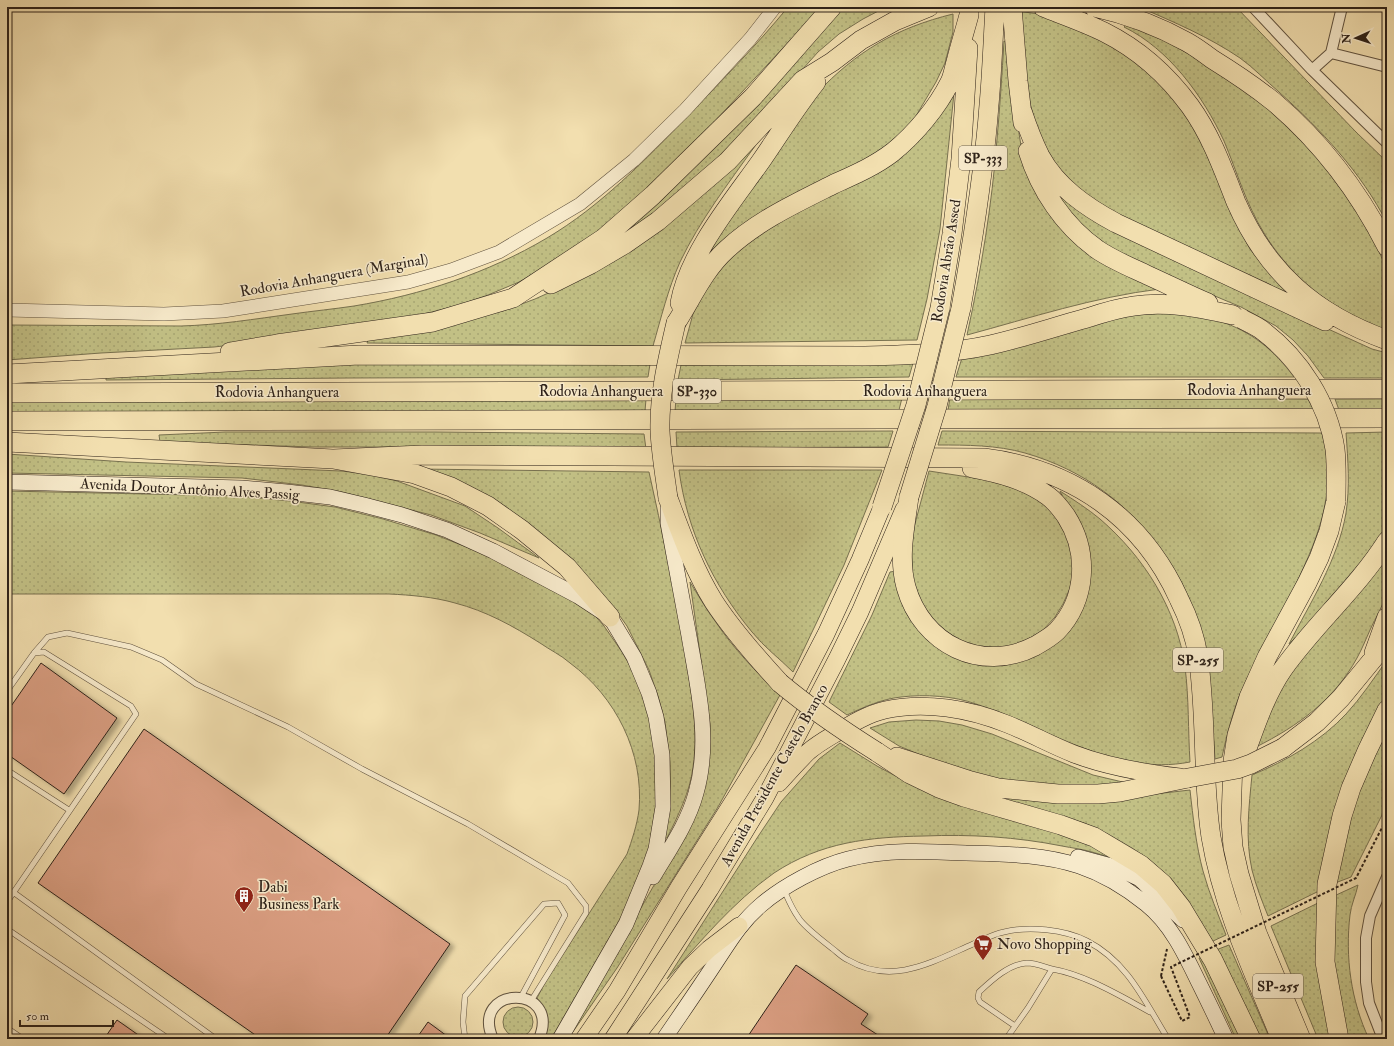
<svg xmlns="http://www.w3.org/2000/svg" width="1394" height="1046" viewBox="0 0 1394 1046" font-family="'IM FELL Double Pica',serif">
  <style>
    .grass { fill: url(#grass-dots); stroke: #78714f }
    .building { fill: #db9f83; stroke: #2e2219; filter: url(#shadow) }
    .lines { fill: none; stroke-linecap: round; stroke-linejoin: round }
    .service-casing { stroke: #5f513e; stroke-width: 6 }
    .minor-casing { stroke: #5f513e; stroke-width: 12 }
    .tertiary-casing { stroke: #5f513e; stroke-width: 14 }
    .secondary-casing { stroke: #2e2219; stroke-width: 16 }
    .primary-casing { stroke: #2e2219; stroke-width: 18 }
    .motorway-casing { stroke: #2e2219; stroke-width: 20 }
    .path { stroke: #2e2219; stroke-width: 2; stroke-dasharray: 3 2; stroke-linecap: butt }
    .service { stroke: #f7eacb; stroke-width: 5 }
    .minor { stroke: #f7eacb; stroke-width: 10 }
    .tertiary { stroke: #f7eacb; stroke-width: 13 }
    .secondary { stroke: #f7eacb; stroke-width: 15 }
    .primary { stroke: #f2dfaf; stroke-width: 17 }
    .motorway { stroke: #f2dfaf; stroke-width: 19 }
    .motorway-bridge-casing { stroke: #2e2219; stroke-width: 20; stroke-linecap: butt }
    .path-bridge { stroke: #2e2219; stroke-width: 2; stroke-dasharray: 3 2; stroke-linecap: butt }
    .motorway-bridge { stroke: #f2dfaf; stroke-width: 19 }
    .labels { text-anchor: middle; stroke-width: 3; stroke-linejoin: round; paint-order: stroke }
    .shield { fill: #f7eacb; stroke: #6a5e4e; stroke-width: 1 }
    .shield-label { font-size: 14px; font-weight: bold; fill: #2e2219 }
    .street-label { font-size: 15px; fill: #2e2219; stroke: #f7eacb }
    .poi-label { font-size: 15px; fill: #2e2219; stroke: #f7eacb; text-anchor: start }
  </style>
  <defs>
    <pattern id="grass-dots" width="8" height="8" patternUnits="userSpaceOnUse"><rect width="8" height="8" fill="#c2c085"/><path d="M2 2h.1M6 6h.1" fill="none" stroke="#a7a572" stroke-width="1.8" stroke-linecap="round"/></pattern>
    <filter id="shadow"><feDropShadow dx="4.5" dy="2.5" stdDeviation="2" flood-color="#0004"/></filter>
  </defs>
  <rect width="100%" height="100%" fill="#f2dfaf"/>
  <filter id="stains"><feTurbulence type="fractalNoise" baseFrequency=".005" numOctaves="4"/><feColorMatrix values="0 0 0 0 .2 0 0 0 0 .09 0 0 0 0 .02 0 0 0 .5 -.17"/></filter>
  <radialGradient id="worn" r=".72"><stop offset=".6" stop-color="#630" stop-opacity="0"/><stop offset="1" stop-color="#630" stop-opacity=".3"/></radialGradient>
  <path class="grass" d="M788 7H821L663 177 630 209 548 266 519 282 488 295 456 306 399 320 258 342 214 347 101 353 7 360V325C65 325 123 326 181 326 218 325 255 319 292 314 313 311 334 309 354 306 421 295 488 273 547 238 601 206 645 160 688 116 722 80 757 45 788 7Z
    M842 7H886L863 19 839 34 818 52 784 90 711 164 669 201 625 235 626 232 659 203Z
    M1139 7H1236L1356 132 1387 162V223C1361 172 1321 130 1279 92 1266 81 1254 68 1240 58 1209 37 1174 22 1139 7Z
    M1017 11 1039 14 1086 28 1145 66 1192 121 1239 228 1250 249 1269 273 1289 293 1223 267 1084 197 1057 166 1045 146 1036 126 1029 99Z
    M953 14V32L945 63 936 82 913 121 882 150 702 267C718 230 742 198 765 166 776 149 788 133 800 116 805 109 810 100 816 94 857 51 896 28 953 14Z
    M1127 24 1150 33 1175 46 1230 78 1292 129 1330 171 1372 235 1387 270V331C1378 328 1370 324 1362 320 1321 301 1287 271 1264 233 1246 204 1237 172 1224 141 1203 96 1169 49 1124 27Z
    M1004 41 1009 43 1018 127 1022 152 1036 189 1160 289C1094 297 1030 318 967 335 981 271 992 205 997 139 1000 106 1002 74 1004 41Z
    M954 93 940 229 927 299 917 340 685 343 693 314 704 291 715 273 742 243 862 177Z
    M755 146C728 184 700 220 680 262 668 289 661 318 653 346L367 343 368 340 503 311 535 299 566 285Z
    M1047 170 1065 193 1304 318 1372 349 1387 353V378H1324L1308 356 1293 340 1276 326 1241 307 1127 259 1108 249 1067 214Z
    M1180 313C1193 316 1207 317 1219 321 1251 331 1274 350 1294 377H956L962 358 1121 317 1143 314Z
    M344 363 650 364 648 377 350 378 106 380V375Z
    M913 363 909 377 678 380 681 365Z
    M1172 397 1308 399 1313 409 948 410 950 398Z
    M676 398H902L899 410 675 412Z
    M7 399H646L645 411 7 412Z
    M1335 399H1387V409L1339 410Z
    M893 431 888 447 677 448 676 432Z
    M942 431 1322 433C1339 493 1316 543 1290 596 1274 625 1258 655 1244 685 1234 706 1227 734 1222 757L1215 759C1213 731 1211 703 1207 675 1206 662 1202 649 1199 636 1196 626 1195 614 1191 604 1185 586 1174 569 1164 554 1129 504 1084 470 1025 453 997 445 966 445 938 445Z
    M225 432H435L644 434 646 449 435 447H313L160 442 159 435Z
    M1387 432V529L1382 538 1338 595 1289 644C1310 603 1338 560 1346 513 1350 487 1348 460 1346 433Z
    M7 454 126 462 341 471 368 474 397 481 465 506 498 528 539 558 480 533 431 515 342 492 302 485 242 478 7 473Z
    M419 469 649 472C662 530 674 589 684 647 690 687 699 727 693 767 690 792 678 816 667 838H664L670 787V762L665 722 658 696 649 670 627 626 612 605 578 568Z
    M679 470H882L844 565 793 672C780 659 764 647 752 632 713 585 687 531 679 470Z
    M929 471 988 480 1026 492 1044 503 1063 524 1072 554 1073 571 1070 588 1063 604 1055 617 1044 629 1020 645 985 649 958 641 931 621 913 589 911 539Z
    M7 491 238 496 290 501 335 507 383 519 436 535 489 556 590 610 604 626 622 652 641 685 652 719 659 785 648 854 624 912 551 1039 543 1034 542 1006 537 998 546 981 627 854C632 840 637 825 639 810 644 753 616 697 570 663 561 655 550 650 540 643 513 626 486 611 455 603 434 597 411 595 389 594H7Z
    M1060 491C1074 500 1088 509 1100 519 1144 557 1177 609 1185 667 1189 698 1188 731 1190 762 1113 777 1046 726 976 704 954 696 925 694 901 697 882 699 864 707 847 715L829 702 872 615 890 572 896 571 925 633 1017 659 1081 601 1066 505Z
    M1387 554C1387 565 1389 580 1387 591 1384 604 1376 617 1370 630 1366 639 1362 649 1357 658 1334 700 1298 726 1256 747L1281 684Z
    M690 582C698 595 706 609 715 621 733 648 756 672 780 695L718 807 617 968 568 1039H566L677 845 709 748 710 724Z
    M1387 660V697L1369 731 1321 890 1268 916C1262 901 1256 886 1252 870 1245 839 1249 806 1252 775 1286 761 1321 741 1346 714 1361 698 1374 678 1387 660Z
    M916 720 939 721 962 725 992 734 1093 775 1131 784 1093 787 996 781 928 758 899 746 870 728 889 722Z
    M1387 729V805L1351 877 1335 883 1356 797Z
    M840 743 877 766 903 780 1068 833 1126 863C1115 859 1103 855 1092 852 1082 849 1072 848 1062 846 1017 837 970 834 924 836 869 837 821 842 774 873 733 902 700 942 667 979L757 838 781 802 819 759Z
    M1190 790C1193 817 1196 845 1203 871 1209 893 1218 914 1226 935L1211 942 1169 877 1150 860 1132 848 1108 834 1084 823 993 797 1103 800Z
    M1358 885C1356 895 1351 905 1350 915 1345 957 1351 1001 1369 1039H1345L1333 963 1334 896Z
    M1320 902 1331 1039H1318L1271 926Z
    M1229 945 1270 1039H1258L1216 950Z
    M1204 957 1245 1039H1236L1199 958Z
    M503 1022a15 15 0 1 1 30 0a15 15 0 1 1-30 0Z"/>
  <path class="building" d="M41 663 117 718 64 794 7 754V712Z
    M144 729 450 944 385 1039H261L38 883Z
    M796 965 868 1014 861 1024 884 1039H746Z
    M117 1020 144 1039H104Z
    M428 1022 451 1039H416Z"/>
  <g class="lines">
    <defs>
      <path id="service" d="M34 653 48 637 67 633 131 647 162 660 196 684 288 727 362 769 468 824 568 883 586 906V913L531 1001
        M7 691 34 653 44 652 131 706 136 714 7 902
        M7 770 69 810
        M784 890C788 899 792 909 798 917 803 926 824 942 833 949 838 953 843 958 848 960 892 986 932 962 973 944 983 940 993 934 1004 932 1028 926 1064 929 1087 941 1128 962 1145 1002 1168 1039
        M13 892 216 1039
        M7 929 169 1039
        M1015 1026 980 1002 978 998 979 992C992 980 1009 964 1027 963 1035 963 1045 967 1052 969
        M7 1028 23 1039
        M465 1039 463 1022 465 996 544 904 558 903 565 915 521 997
        M1006 1039 1028 1008 1052 969C1086 975 1120 996 1150 1012"/>
      <path id="minor" d="M1253 7 1312 70 1387 143
        M1331 53 1387 67
        M1312 70 1331 53 1342 7
        M493 1039C469 985 562 983 539 1039
        M1383 1039 1369 1003 1366 982V938L1370 916 1387 877"/>
      <path id="tertiary" d="M7 310 164 314 223 311 408 282 451 270 499 252 580 204 634 160 685 110 750 39 775 7"/>
      <path id="secondary" d="M7 482 242 488 287 492 330 497 364 505 402 515 447 530 493 551 578 596 610 617 634 657 649 693 656 717 662 755 663 807 656 849 650 866 626 924 560 1039
        M1078 857 1115 867 1140 879 1183 920
        M653 877C669 850 688 823 696 793 711 741 698 688 689 636 682 598 675 560 668 523V507
        M664 1039C681 1014 699 988 716 962 730 941 741 922 761 905 783 886 820 866 848 859 886 849 927 851 966 853 1004 854 1043 854 1079 866 1103 874 1126 888 1146 904 1171 924 1185 954 1199 983 1208 1001 1217 1020 1226 1039"/>
      <path id="primary" d="M779 783C788 773 798 762 808 752 817 744 828 738 838 732 853 723 868 714 885 710 925 701 970 709 1007 724 1030 733 1051 745 1074 754 1108 767 1144 773 1180 777
        M584 1039 617 991 679 887 767 748 826 634 860 560 882 507
        M613 1039 710 889 765 798 837 659 860 612 904 509
        M634 1039 690 967 709 949 739 926"/>
      <path id="motorway" d="M1012 7 1018 81 1023 123
        M1043 7C1063 15 1084 22 1104 32 1138 49 1168 76 1190 106 1211 135 1223 169 1236 202 1267 273 1315 314 1387 340
        M1094 7C1126 14 1158 26 1187 42 1196 47 1204 53 1212 59 1233 72 1254 86 1274 102 1321 142 1359 192 1387 247
        M1022 111C1027 126 1033 142 1040 156 1057 187 1086 207 1116 223L1325 321
        M1028 151C1040 190 1064 226 1098 250 1113 260 1130 267 1147 275 1167 284 1187 294 1208 303
        M551 284 591 264 625 244 658 221 728 161 803 80 832 62 861 40 895 21 929 7
        M680 303C689 253 732 202 761 161 779 135 796 107 816 82
        M940 308 952 234 961 159 968 48
        M961 308C973 240 984 173 989 105 992 72 993 40 995 7
        M676 323C692 298 704 270 726 250 757 221 796 203 834 184 854 175 875 166 893 152 915 134 937 108 950 82 953 76 954 68 956 62 960 46 965 30 969 15
        M230 352 277 344 433 322 513 298 604 238 653 195 753 97 832 7
        M7 374 359 355 865 356C907 355 949 354 990 345 1022 338 1054 327 1087 318 1102 313 1118 308 1134 306 1168 301 1200 308 1233 315
        M7 393 1387 389
        M7 421 1387 418
        M7 442 333 459 415 474 451 487 488 506 522 530 567 567 610 617
        M333 459 422 455 984 458C1072 469 1142 517 1179 599 1188 617 1195 636 1198 656 1207 716 1202 778 1211 837 1223 908 1254 973 1281 1039
        M909 497C905 527 898 558 906 587 922 644 981 674 1035 646 1042 642 1051 637 1057 631 1087 599 1089 552 1066 516 1061 509 1055 501 1048 496 1026 480 999 473 972 468
        M668 498C681 533 694 570 714 602 733 631 757 658 780 683
        M1374 653 1387 617
        M1283 748 1317 722 1341 698 1387 642
        M877 752 910 774 939 788 964 797 1061 825 1094 837 1141 865 1163 884 1181 907 1213 960 1251 1039
        M897 757 971 781 998 788 1058 794H1098L1120 792 1188 778
        M1240 767C1253 734 1263 698 1283 669 1315 624 1358 587 1387 541
        M1301 1039 1257 933 1239 874 1233 847 1231 820 1233 761 1237 735 1249 697 1267 657 1307 583 1319 558 1329 531 1336 501
        M1339 1039 1325 962 1327 884 1342 816 1351 788 1367 751 1387 710"/>
    </defs>
    <use href="#service" class="service-casing"/>
    <use href="#minor" class="minor-casing"/>
    <use href="#tertiary" class="tertiary-casing"/>
    <use href="#secondary" class="secondary-casing"/>
    <use href="#primary" class="primary-casing"/>
    <use href="#motorway" class="motorway-casing"/>
    <path class="path" d="M1161 976 1167 949"/>
    <use href="#service" class="service"/>
    <use href="#minor" class="minor"/>
    <use href="#tertiary" class="tertiary"/>
    <use href="#secondary" class="secondary"/>
    <use href="#primary" class="primary"/>
    <use href="#motorway" class="motorway"/>
    <defs>
      <path id="motorway-bridge" d="M1242 319C1249 323 1257 326 1263 331 1300 359 1328 403 1335 449 1337 466 1336 484 1336 501
        M909 497 937 406 961 308
        M668 498C665 476 661 453 660 431 659 394 668 358 676 323
        M882 507 916 405 940 308
        M780 683C811 709 842 730 877 752
        M1188 778 1237 769 1251 764 1283 748"/>
    </defs>
    <use href="#motorway-bridge" class="motorway-bridge-casing"/>
    <path class="path-bridge" d="M1161 976 1182 1021 1190 1017 1171 967 1356 878 1387 818"/>
    <use href="#motorway-bridge" class="motorway-bridge"/>
  </g>
  <defs>
    <symbol id="building-pin" viewBox="-11 -11 22 30"><path d="M0 17L-7.5 6A9.5 9.5 0 1 1 7.5 6Z" fill="#8f2418" stroke="#f7eacb"/><path d="M-4-6H4V6H1V3H-1V6H-4ZM-2.5-4.3h1.7v1.8h-1.7ZM.8-4.3h1.7v1.8H.8ZM-2.5-1h1.7V.8h-1.7ZM.8-1h1.7V.8H.8Z" fill="#fff"/></symbol>
    <symbol id="supermarket-pin" viewBox="-11 -11 22 30"><path d="M0 17L-7.5 6A9.5 9.5 0 1 1 7.5 6Z" fill="#8f2418" stroke="#f7eacb"/><path d="M-6-5.5h2.5l.6 2H6L4.5 2H-2.5L-4.4-4H-6ZM-1.5 3.2a1.3 1.3 0 1 0 .1 0ZM3 3.2a1.3 1.3 0 1 0 .1 0Z" fill="#fff"/></symbol>
  </defs>
  <g fill-rule="evenodd">
    <use href="#building-pin" x="233" y="885" width="22" height="30"/>
    <use href="#supermarket-pin" x="972" y="933" width="22" height="30"/>
  </g>
  <g class="labels">
    <g class="shield">
      <rect x="959" y="146" width="48" height="24" rx="3"/>
      <rect x="673" y="379" width="48" height="24" rx="3"/>
      <rect x="1173" y="648" width="50" height="24" rx="3"/>
      <rect x="1253" y="974" width="50" height="24" rx="3"/>
    </g>
    <g class="shield-label">
      <text x="983" y="163">SP-333</text>
      <text x="697" y="396">SP-330</text>
      <text x="1198" y="665">SP-255</text>
      <text x="1278" y="991">SP-255</text>
    </g>
    <g class="street-label">
      <text transform="translate(946 261) rotate(-81)" y="5">Rodovia Abrão Assed</text>
      <text transform="translate(334 275) rotate(-10)" y="5">Rodovia Anhanguera (Marginal)</text>
      <text x="1249" y="395">Rodovia Anhanguera</text>
      <text x="601" y="396">Rodovia Anhanguera</text>
      <text x="925" y="396">Rodovia Anhanguera</text>
      <text x="277" y="397">Rodovia Anhanguera</text>
      <text transform="translate(190 489) rotate(3)" y="5">Avenida Doutor Antônio Alves Passig</text>
      <text transform="translate(774 775) rotate(-61)" y="5">Avenida Presidente Castelo Branco</text>
    </g>
    <g class="poi-label">
      <text x="258" y="892">Dabi<tspan x="258" dy="17">Business Park</tspan></text>
      <text x="997" y="949">Novo Shopping</text>
    </g>
  </g>
  <rect width="1394" height="1046" fill="none" stroke="#f2dfaf" stroke-width="24"/>
  <rect x="8" y="8" width="1378" height="1030" fill="none" stroke="#2e2219" stroke-width="2"/>
  <rect x="12" y="12" width="1370" height="1022" fill="none" stroke="#2e2219"/>
  <g transform="translate(1356 38) rotate(267)" stroke="#f7eacb" stroke-width="3" paint-order="stroke">
  <path d="M0-3L7 15L0 10L-7 15Z" fill="#2e2219"/>
  <text y="-6" font-size="11" font-weight="bold" text-anchor="middle" fill="#2e2219">N</text>
  </g>
  <path d="M20 1020v6h93v-6" fill="none" stroke="#2e2219" stroke-width="2"/>
  <text x="26" y="1020" font-size="12" fill="#2e2219" stroke="#f7eacb" stroke-width="3" paint-order="stroke">50 m</text>
  <rect width="100%" height="100%" filter="url(#stains)"/>
  <rect width="100%" height="100%" fill="url(#worn)"/>
</svg>
